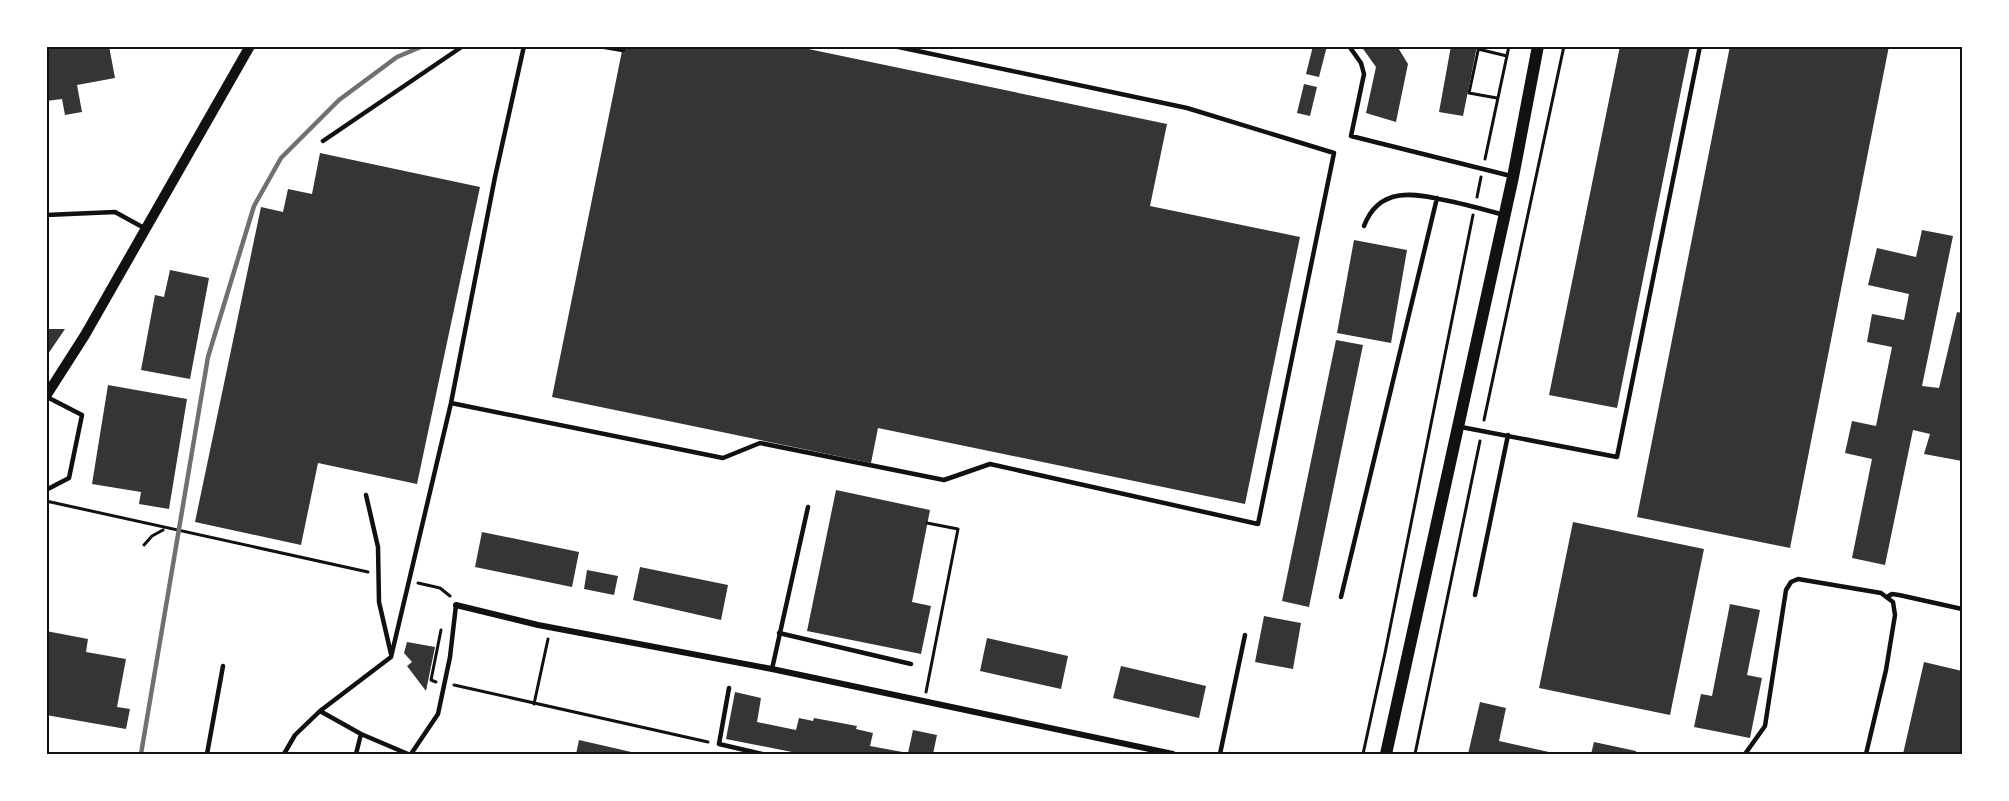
<svg xmlns="http://www.w3.org/2000/svg" width="2009" height="801" viewBox="0 0 2009 801" font-family="Raleway,sans-serif">
  <style>
    .building { fill: #353535 }
    .lines { fill: none; stroke-linecap: round; stroke-linejoin: round }
    .path { stroke: #111; stroke-width: 3 }
    .service { stroke: #111; stroke-width: 4.5 }
    .minor { stroke: #111; stroke-width: 6 }
    .tertiary { stroke: #111; stroke-width: 10 }
    .secondary { stroke: #111; stroke-width: 12 }
    .rail { stroke: #707070; stroke-width: 4.5 }
    .neatline { fill: none; stroke: #111; stroke-width: 2 }
  </style>
  <rect width="100%" height="100%" fill="#fff"/>
  <path class="building" d="M58 46H109L115 78 77 85 82 112 65 115 62 99 46 101V48Z
    M623 46H794L1167 124 1150 206 1300 237 1245 504 878 428 871 463 552 397Z
    M1313 46H1327L1319 77 1306 74Z
    M1361 46H1397L1408 64 1396 122 1366 113 1376 67Z
    M1451 46H1477L1463 116 1439 112Z
    M1620 46H1690L1617 408 1549 395Z
    M1730 46H1889L1790 548 1637 517Z
    M1304 84 1317 87 1310 116 1297 113Z
    M320 153 480 187 417 484 318 463 301 545 195 522 261 207 283 212 288 189 312 194Z
    M1922 230 1953 236 1922 386 1939 388 1957 312 1962 313V461L1924 454 1930 434 1913 430 1885 565 1852 558 1872 459 1845 453 1852 421 1876 426 1892 347 1867 342 1872 314 1904 320 1909 294 1868 285 1877 248 1916 257Z
    M1354 240 1407 250 1391 343 1337 333Z
    M170 270 209 278 190 379 141 370 155 295 164 297Z
    M46 329H65L46 357Z
    M1336 340 1363 345 1309 607 1282 601Z
    M108 385 187 399 169 509 139 504 141 492 92 484Z
    M836 490 930 510 912 602 931 606 921 654 807 631Z
    M1573 522 1704 549 1670 715 1539 688Z
    M482 532 579 552 572 587 475 567Z
    M640 567 728 585 721 620 633 600Z
    M587 570 618 576 614 595 584 589Z
    M1730 604 1760 610 1747 675 1762 678 1750 738 1694 727 1701 694 1712 696Z
    M1264 616 1301 623 1293 669 1255 662Z
    M46 631 88 639 86 652 126 659 117 707 130 709 126 729 46 715Z
    M987 638 1068 656 1061 689 980 671Z
    M407 642 435 647 426 691 407 666 412 662 404 653Z
    M1924 662 1962 671V754H1903Z
    M1121 666 1206 686 1199 718 1113 698Z
    M735 692 761 698 757 722 796 730 799 718 813 721 814 718 857 726 856 729 873 733 870 746 908 753 913 730 937 735 933 754H791L792 752 726 739Z
    M1480 702 1506 708 1499 741 1558 754H1468Z
    M579 740 640 754H576Z
    M1594 742 1636 751V754H1591Z"/>
  <g class="lines">
    <path class="path" d="M1479 46 1469 93 1497 98
      M1478 49 1507 56
      M1485 159 1509 46
      M1477 197 1481 177
      M1484 420 1564 46
      M46 501 368 572
      M144 545 152 536 163 530
      M418 583 440 588 450 596
      M436 682 431 680 441 630
      M454 685 708 742
      M926 692 958 529 927 523
      M534 704 548 639
      M1363 754 1385 653 1473 215
      M1415 754 1480 441"/>
    <path class="service" d="M599 46 623 50
      M1349 46 1361 63 1364 74 1351 136 1511 176
      M323 141 463 46
      M46 215 115 212 146 229
      M1364 226C1379 186 1415 193 1449 201 1468 205 1486 210 1504 215
      M451 403 723 458 760 443 944 480 990 464 1258 524 1334 153 1187 108 894 46
      M1461 427 1617 457 1700 46
      M46 490 69 478 82 415 47 397
      M366 495 378 547 379 602 391 654
      M1475 595 1508 435
      M1341 597 1437 198
      M1887 597 1892 594 1899 595 1962 609
      M779 633 911 664
      M772 669 808 507
      M729 688 719 744 762 754
      M320 711 361 734 408 754
      M207 754 223 666
      M284 754 295 735 320 711 391 657 451 403 495 177 524 46
      M356 754 361 734
      M411 754 438 714 450 657 456 605
      M1220 754 1245 635
      M1745 754 1765 726 1786 590 1791 582 1798 579 1881 593 1893 602 1895 615 1886 670 1866 754"/>
    <path class="minor" d="M456 605 538 625 772 669 1173 754"/>
    <path class="tertiary" d="M46 396 85 335 250 46"/>
    <path class="secondary" d="M1386 754 1513 177 1538 46"/>
    <path class="rail" d="M141 754 208 357 254 206 281 158 339 100 397 57 423 46"/>
  </g>
  <rect width="2009" height="801" fill="none" stroke="#ffffff" stroke-width="96"/>
  <rect x="48" y="48" width="1913" height="705" class="neatline"/>
</svg>
